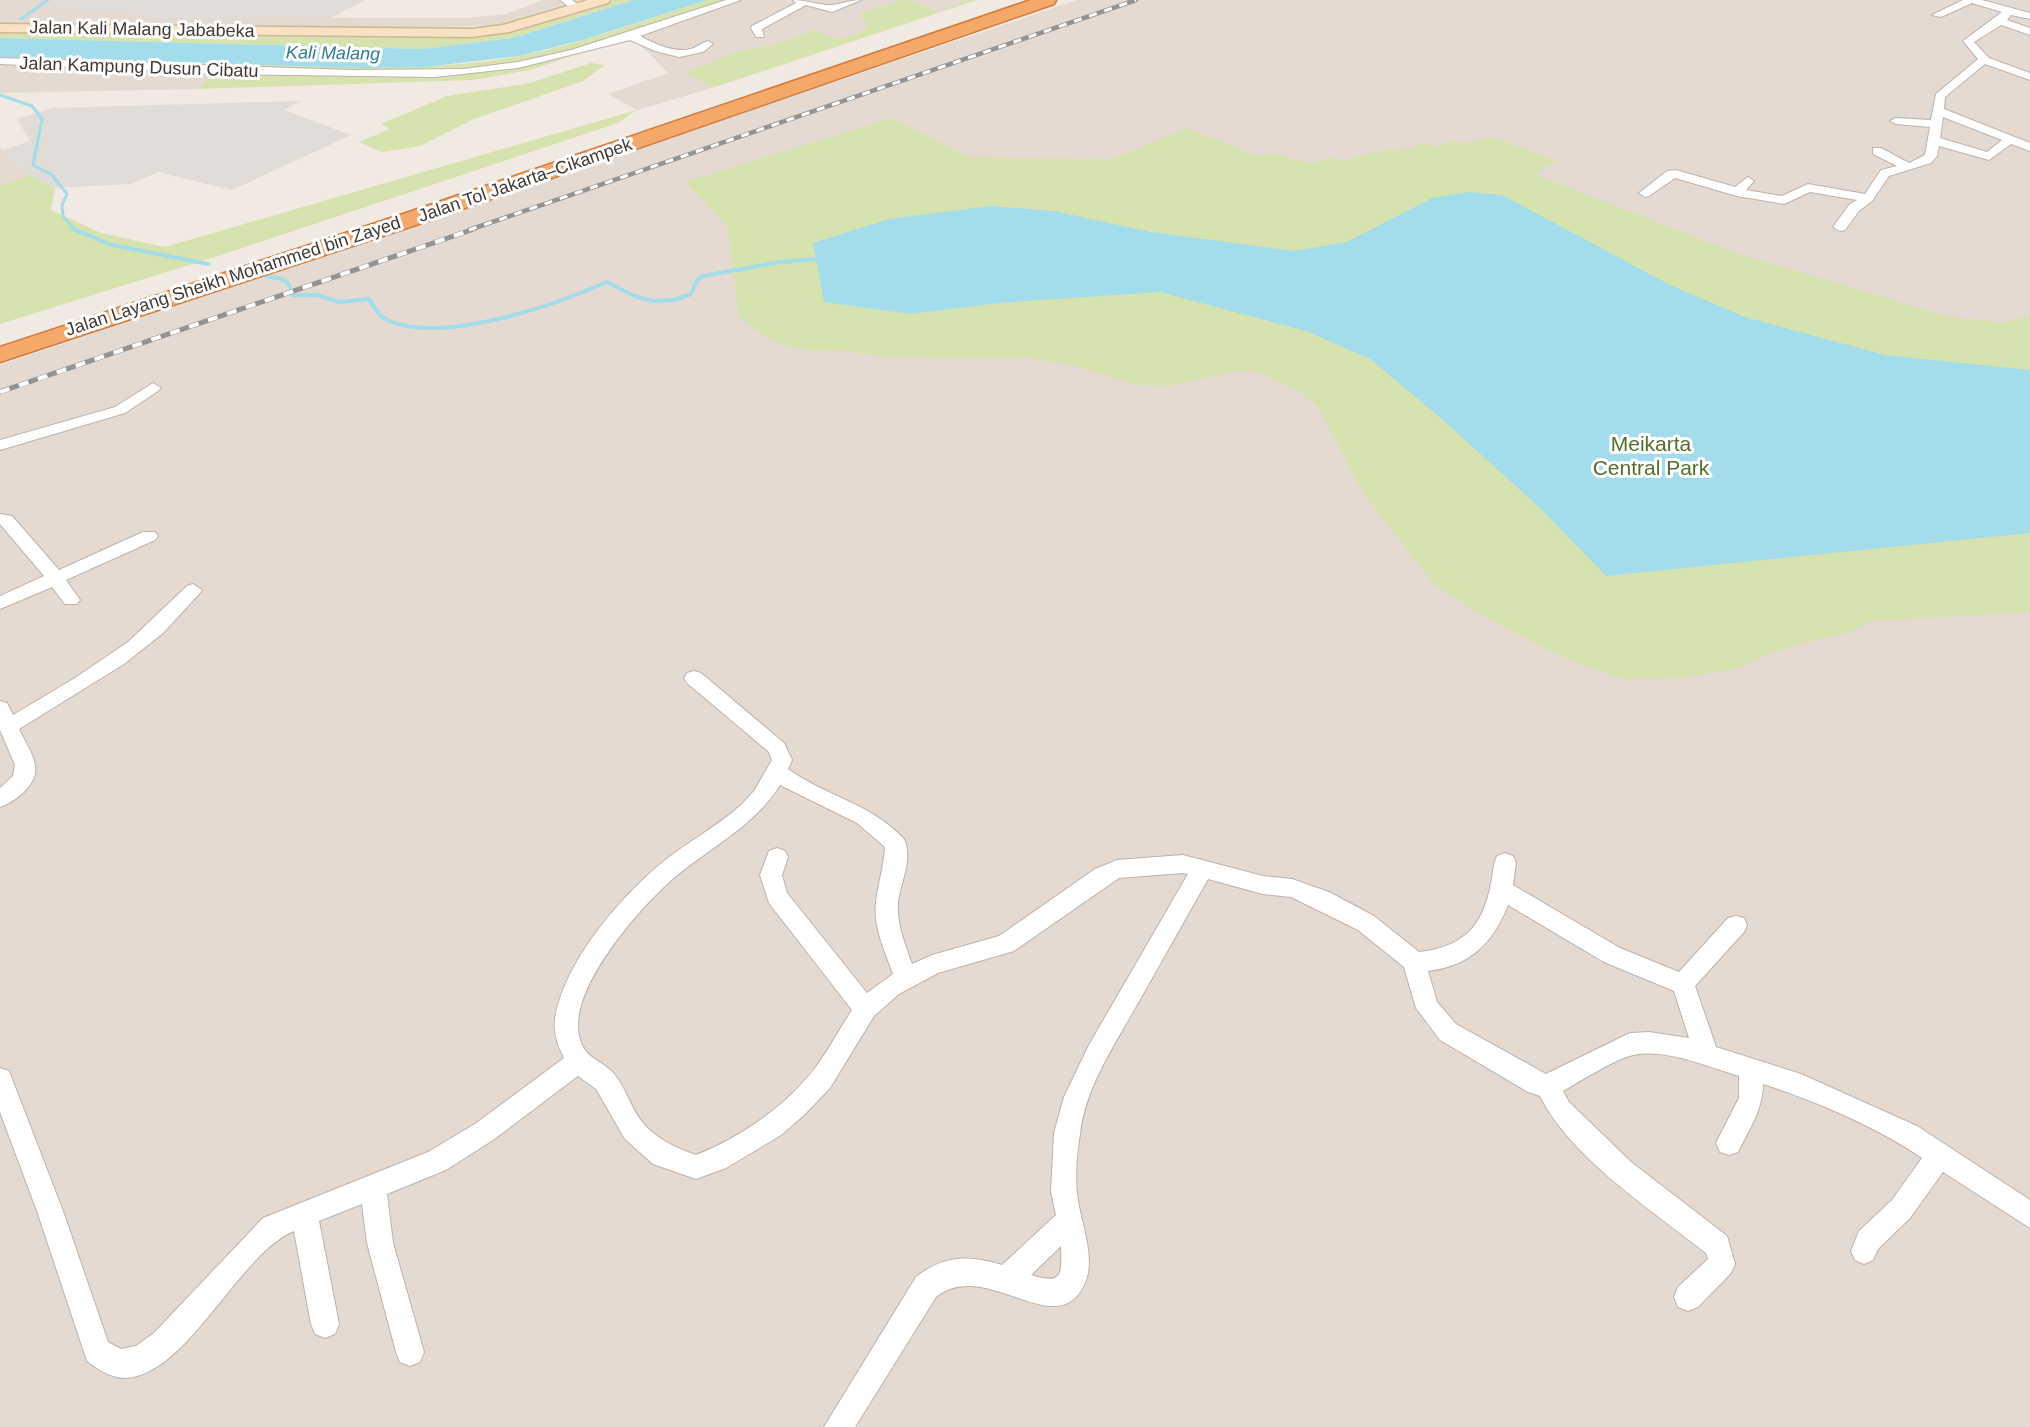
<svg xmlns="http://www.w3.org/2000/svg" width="2030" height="1427" viewBox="0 0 2030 1427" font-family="Arial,sans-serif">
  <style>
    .residential { fill: #e4dad2 }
    .industrial { fill: #e2dcd8 }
    .green { fill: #d6e3ae }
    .water { fill: #a3dcea }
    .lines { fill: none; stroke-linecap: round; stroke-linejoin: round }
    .stream-far1 { stroke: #a3dcea; stroke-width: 3 }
    .stream { stroke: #a3dcea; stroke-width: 4 }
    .minor-casing { stroke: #beb2aa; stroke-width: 2 }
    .secondary-casing { stroke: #d1b598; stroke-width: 3 }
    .motorway-casing { stroke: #d27a3c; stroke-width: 3 }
    .minor { fill: #fff; fill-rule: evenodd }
    .secondary { fill: #fae1c3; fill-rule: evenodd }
    .motorway { fill: #f4a96b; fill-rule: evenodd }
    .rail-far1-casing { stroke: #939393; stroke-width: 4.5 }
    .rail-casing { stroke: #939393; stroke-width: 5 }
    .rail-far1 { stroke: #fff; stroke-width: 3; stroke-dasharray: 8; stroke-linecap: butt }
    .rail { stroke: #fff; stroke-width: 4; stroke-dasharray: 10; stroke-linecap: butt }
    .labels { text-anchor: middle; stroke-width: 6; stroke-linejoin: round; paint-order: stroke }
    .far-street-label { font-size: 18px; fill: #423934; stroke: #fff }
    .far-water-label { font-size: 18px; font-style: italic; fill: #307b8f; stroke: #fff }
    .park-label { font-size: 21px; fill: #546f2c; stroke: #fff }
  </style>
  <rect width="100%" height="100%" fill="#f0eae3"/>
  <path class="residential" d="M0 0H42V8L136 13 129 17 468 18 506 14 543 0H581L494 25 408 28 0 22Z
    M734 0H902L859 14 868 27 860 33 838 39 815 30 771 45 735 52 688 72 712 88 637 110 608 94 668 73 650 54 629 37Z
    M909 0H968L939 12Z
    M1077 0H2030V1427H0V365Z
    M0 56 230 61 197 89 0 93Z
    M0 149 3 150 30 175 0 186Z"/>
  <path class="industrial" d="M42 0H365L331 18 127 17 134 13 42 8Z
    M300 101 284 110 351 135 232 190 158 172 131 184 55 188 30 175 3 150 30 141 17 119 52 108Z"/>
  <path class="green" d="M583 0H634L513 38 423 49 0 38V22L476 27 512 20Z
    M707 0H734L530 70 472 80 197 89 230 61C326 66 424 74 520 56 584 43 645 20 707 0Z
    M902 0H909L939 12 968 0H977L712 88 687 72 735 52 771 45 815 30 838 39 860 33 868 27 859 14Z
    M591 63 605 65 583 81 474 119 420 146 382 152 359 142 390 129 381 124 447 96 530 83Z
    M637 110 618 123 221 255 0 324V186L30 175 55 188 51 210 101 233 165 247Z
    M892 118 969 157 1113 159 1187 128 1257 156C1286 148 1302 172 1331 157L1342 161 1385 150 1411 149 1425 142 1434 147C1455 137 1473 146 1493 137L1557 161 1534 174 1736 253 1946 316 2004 323 2030 315V612L1871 621 1848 633 1803 643 1762 656 1737 669 1681 678 1631 679 1612 676 1555 654 1487 618 1435 586 1362 491 1319 408 1303 394 1267 376 1253 371H1239L1169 386 1137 385 1067 364 1027 358 882 357 847 351 809 350 787 346 761 334 739 317 727 226 685 182Z"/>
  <path class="water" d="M634 0H707L586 39 519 56 425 67 362 68 0 57V38L423 49 513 38Z
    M1468 192 1502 195 1672 286 1745 317 1885 355 2030 370V533L1606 576 1541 509 1443 420 1370 359 1306 331 1160 292 999 303 910 314 824 302 813 243 889 219 990 206 1054 211 1151 232 1294 251 1347 242 1432 198Z"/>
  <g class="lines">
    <path class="stream-far1" d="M21 19 48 0
      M0 95 32 106 42 119 33 165 52 175 67 194 62 205 63 216 75 230"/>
    <path class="stream" d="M73 229 112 245 208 264
      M266 276C281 279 290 278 292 295H317L339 302 369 299C374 306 378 316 387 320 442 345 555 305 607 282L634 296 653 301 674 300 691 294 697 280 703 276 780 262 816 259"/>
    <defs>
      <path id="minor" d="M560 0H572L582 8 573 10Z
        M726 0H741L640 36C655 44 673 53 691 49 697 47 702 43 708 41L713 44 703 52 679 57 655 51 630 40 518 68 435 77 222 74 0 64V58L352 70 463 69 518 62 571 50Z
        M793 0C805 0 823 6 832 5 842 4 849 0 861 0L832 12 806 5 762 29 764 37H756L751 28 752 26 796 3Z
        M1963 0H1982L2030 13V19L2011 15 2007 20 2030 28V35L2001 25 1974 42 1989 58 2030 73V80L1985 64 1945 97 1944 109 2030 143V151L2011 144 1989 160 1939 146 1937 156 1931 163 1889 176 1872 201 1859 211 1845 230 1840 231 1833 227 1849 205 1857 200 1810 192 1784 204 1737 196 1675 178 1649 196 1645 197 1639 193 1667 171 1676 170 1735 187 1748 177 1754 181 1746 190 1782 196 1808 184 1865 194 1881 170 1897 166 1873 154V148H1881L1909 163 1925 155 1930 127 1896 124 1890 121 1896 118 1931 120 1936 94 1978 59 1963 41 2002 12 1972 3 1941 17 1932 15ZM1943 117 2002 140 1987 152 1940 138Z
        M153 383 161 388 158 391 125 413 0 450V440L115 407Z
        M0 514 12 516 59 570 143 532H155L158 536 155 540 66 580 80 600 77 604H65L52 587 0 609V596L44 576 0 524Z
        M193 584 202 590 199 594 163 633 124 664 19 729C24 740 33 753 35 765 39 784 15 802 0 807V788L13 776 15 765 0 730V701L7 703 13 715 75 678 128 642 187 586Z
        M694 671 701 673 784 743 792 760 788 769C827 797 869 802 904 839 914 859 899 884 898 904 897 926 905 944 912 964L932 955 999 936 1095 869 1117 860 1183 855 1263 876 1292 879 1329 892 1374 916 1419 952C1463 947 1483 927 1491 883 1493 874 1493 865 1497 856L1505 853 1513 856 1516 862 1513 885 1620 948 1679 972 1728 918 1736 916 1744 918 1747 925 1744 932 1695 986 1716 1047 1801 1074 1917 1126 2030 1200V1228L1943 1172 1910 1218 1878 1249 1873 1260 1864 1264 1855 1260 1851 1251 1859 1231 1892 1200 1922 1158C1877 1127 1815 1101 1763 1084 1763 1109 1749 1130 1738 1152L1729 1155 1720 1152 1716 1143 1739 1098V1076C1709 1067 1665 1048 1634 1055 1616 1058 1581 1081 1563 1091L1569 1102 1631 1162 1727 1236 1735 1264 1731 1273 1698 1307 1688 1311 1678 1307 1674 1297 1678 1287 1708 1259 1706 1253C1653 1211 1570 1157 1540 1096L1528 1092 1440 1040 1416 1008 1404 967 1358 930 1291 897 1263 894 1208 879C1183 923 1159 966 1134 1010 1112 1049 1085 1089 1080 1134 1077 1152 1075 1174 1077 1193 1080 1226 1103 1268 1076 1297 1045 1330 981 1260 936 1297L855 1427H824L916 1277C944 1255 969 1255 1002 1265L1056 1215 1051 1192 1054 1133 1064 1097 1089 1045 1188 874 1183 873 1119 878 1014 951 938 973 899 994 874 1016 830 1088 804 1115 781 1135 726 1168 696 1179 653 1164 625 1139 596 1089 578 1076 493 1140 446 1170 387 1194 393 1243 424 1352 420 1362 410 1366 400 1362 396 1352 367 1243 362 1204 319 1221 339 1324 335 1334 325 1338 315 1334 311 1324 294 1231C239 1253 187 1376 125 1378 111 1378 97 1369 87 1361L37 1211 0 1112V1068L9 1071 12 1079 63 1211 108 1342 121 1349 136 1346 154 1333 263 1218 428 1152 475 1124 564 1058C558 1046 553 1033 555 1019 564 962 620 897 664 861 689 841 718 826 742 804L754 791 772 760 769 752 687 683 684 678 687 673ZM780 785 857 823 885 847C884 866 878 884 876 902 873 928 885 951 893 974L867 993 787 893 782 875 788 857 785 851 777 848 769 851 760 875 769 903 852 1010C839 1030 827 1053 812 1072 783 1108 739 1138 696 1155 676 1148 656 1139 642 1122 631 1108 626 1089 615 1075 605 1062 589 1060 582 1045 560 999 634 915 665 886 703 850 751 831 780 785ZM1508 905 1604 962 1674 991 1689 1038 1649 1032 1630 1033 1546 1074 1456 1024 1437 1002 1428 971C1470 966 1493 943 1508 905ZM1061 1246C1062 1275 1063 1285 1031 1275Z"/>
      <path id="secondary" d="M588 0H610L608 3 509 32 472 37 0 32V24L472 29 503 25Z"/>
      <path id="motorway" d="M1031 0H1056L1054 4 419 224 0 362V347L403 214Z"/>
    </defs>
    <use href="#minor" class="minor-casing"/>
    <use href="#secondary" class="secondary-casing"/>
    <use href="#motorway" class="motorway-casing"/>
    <use href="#minor" class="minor"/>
    <use href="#secondary" class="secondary"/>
    <use href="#motorway" class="motorway"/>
    <defs>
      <path id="rail-far1" d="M469 230 1136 0"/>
      <path id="rail" d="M0 392 474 229"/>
    </defs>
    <use href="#rail-far1" class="rail-far1-casing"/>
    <use href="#rail" class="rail-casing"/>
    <use href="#rail-far1" class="rail-far1"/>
    <use href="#rail" class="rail"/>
  </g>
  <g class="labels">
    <g class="far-street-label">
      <text transform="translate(142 29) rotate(1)" y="6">Jalan Kali Malang Jababeka</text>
      <text transform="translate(139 67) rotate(2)" y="6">Jalan Kampung Dusun Cibatu</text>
      <text transform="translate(525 180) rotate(-19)" y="6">Jalan Tol Jakarta–Cikampek</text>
      <text transform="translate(233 276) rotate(-18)" y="6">Jalan Layang Sheikh Mohammed bin Zayed</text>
    </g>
    <g class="far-water-label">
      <text transform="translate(333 53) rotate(1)" y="6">Kali Malang</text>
    </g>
    <g class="park-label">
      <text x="1651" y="451">Meikarta<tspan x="1651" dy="24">Central Park</tspan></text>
    </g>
  </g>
</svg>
